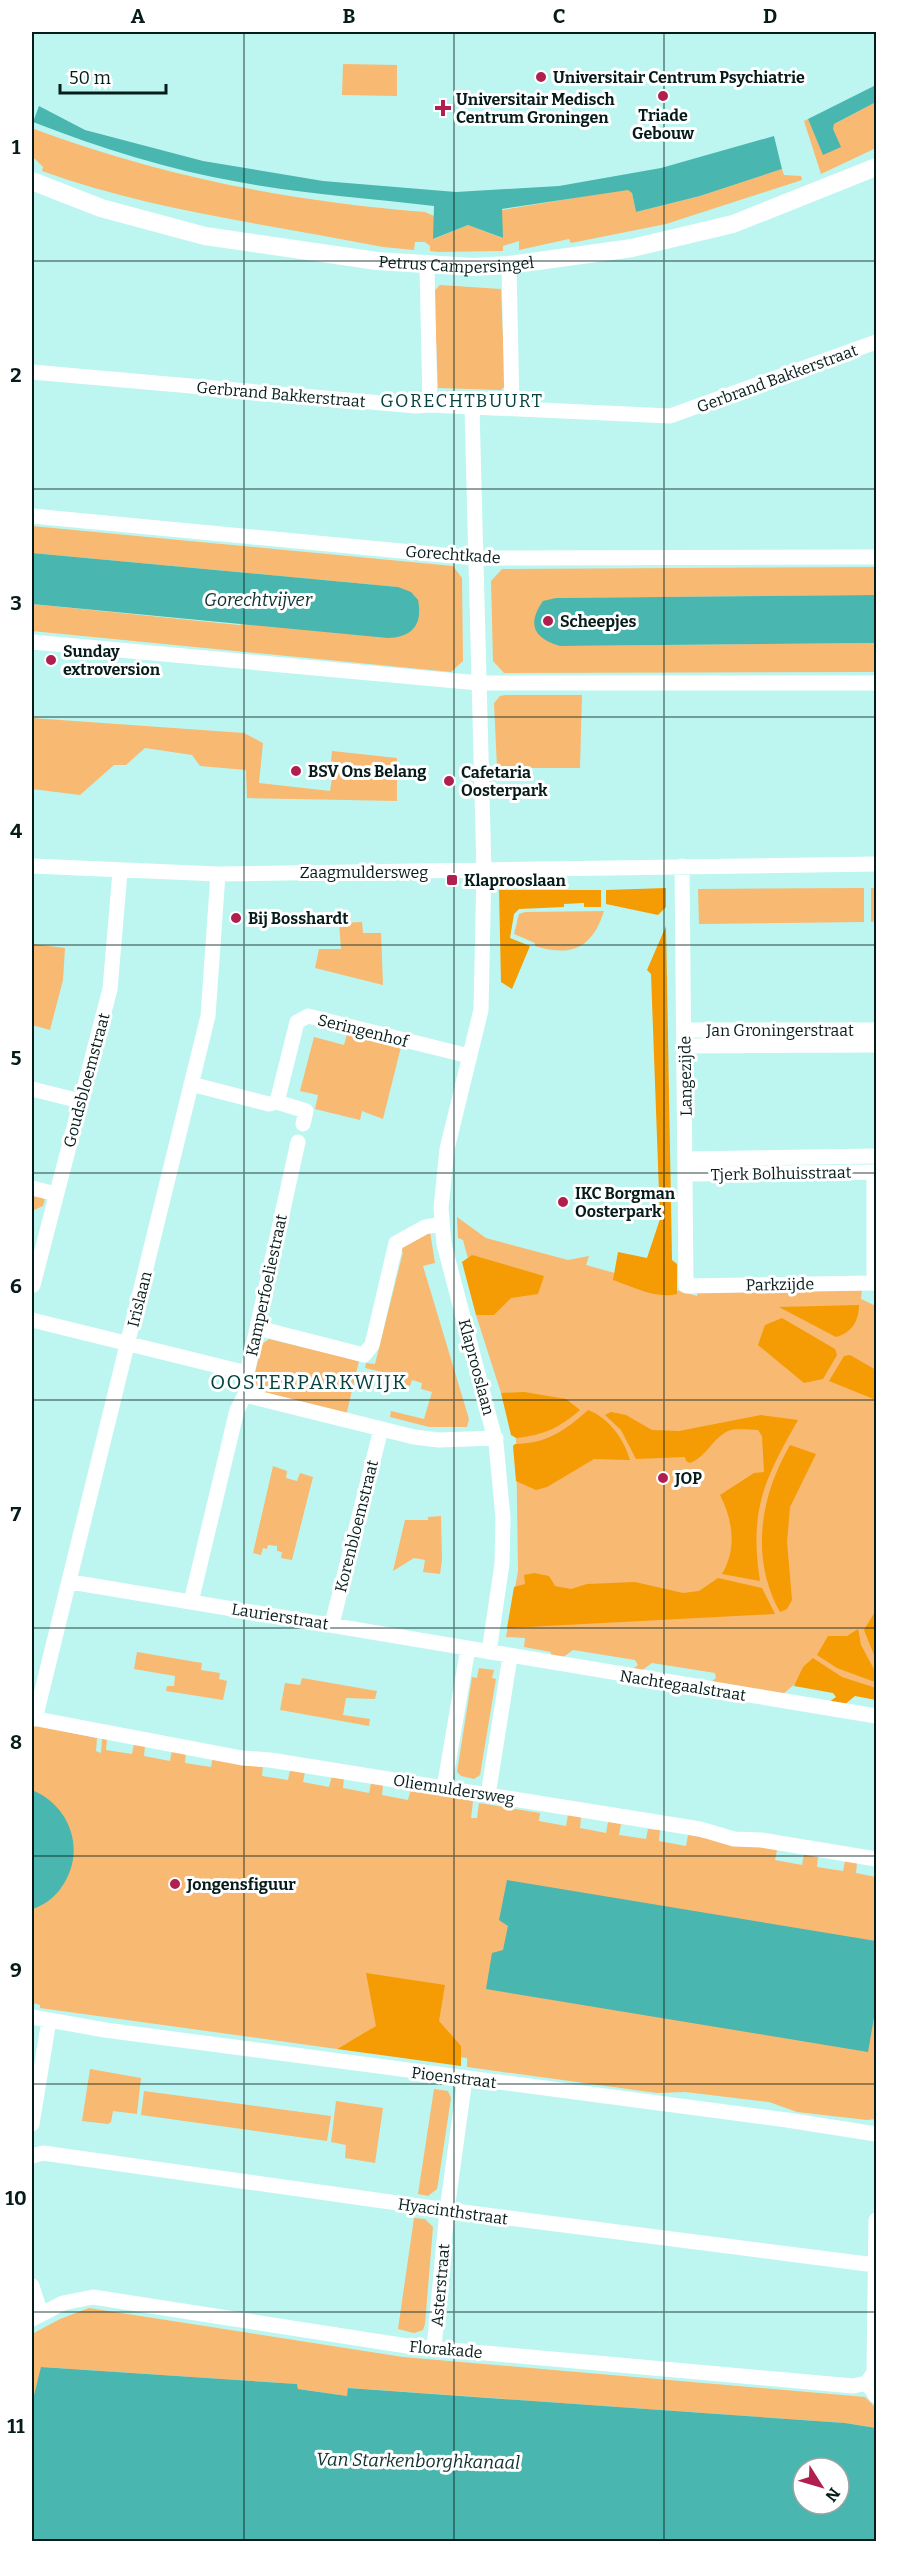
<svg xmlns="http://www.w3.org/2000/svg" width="908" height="2573" viewBox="0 0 908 2573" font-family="Bitter,serif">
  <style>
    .green { fill: #f8b972 }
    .forest { fill: #f59b03 }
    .water { fill: #49b6af; fill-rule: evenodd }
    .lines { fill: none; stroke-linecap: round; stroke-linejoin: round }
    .minor { stroke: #fff; stroke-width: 15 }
    .major { stroke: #fff; stroke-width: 18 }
    .grid { fill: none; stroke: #061c1b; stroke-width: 1.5; stroke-opacity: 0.55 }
    .poi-dot { fill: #b01f4e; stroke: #fff; stroke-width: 2 }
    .labels { text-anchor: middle; stroke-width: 6; stroke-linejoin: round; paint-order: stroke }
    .poi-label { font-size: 16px; font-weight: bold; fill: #061c1b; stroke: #fff; text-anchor: start }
    .street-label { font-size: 16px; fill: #061c1b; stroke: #fff }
    .neighbourhood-label { font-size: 18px; letter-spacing: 1.5px; fill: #04433f; stroke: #fff }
    .water-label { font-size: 18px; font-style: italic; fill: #0d2f2d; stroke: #fff }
    .quarter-label { font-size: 20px; letter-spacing: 1.5px; fill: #04433f; stroke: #fff }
    .neatline { fill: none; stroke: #061c1b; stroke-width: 2 }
    .grid-label { font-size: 20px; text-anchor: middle; font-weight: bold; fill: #061c1b }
  </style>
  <rect width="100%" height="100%" fill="#bdf6f0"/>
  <path class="green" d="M343 64 397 65V96L342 95Z
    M876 102V148L821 174 804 121 808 119 823 154 834 124Z
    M34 129C164 177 288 201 425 212L434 216V239L468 225 502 238V210L628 189 632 193 636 212 700 196 782 169 784 175 801 176 802 180 666 224 571 243 569 239 519 250V241L503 246V251L438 252 430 251V246L425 242H415L414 250 383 247C269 224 152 211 42 171L43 167 32 156V136Z
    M440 285 501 289 505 386 501 390 438 388 434 291Z
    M32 526 453 566 462 578 463 661 451 672 32 631V604L239 625 398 587 32 553Z
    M876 567V595L556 598 560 646 876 643V672L504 673 493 661 491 581 502 569Z
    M506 695H582L580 768H497L494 703 500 696Z
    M32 718 244 733 263 743 259 783 330 791 334 765V762L331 761 332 751 397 758V801L247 798 246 770 200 766 192 755 145 748 126 765H114L80 795 32 789Z
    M864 888V922L699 924 698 889Z
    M871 888H876V921L871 922Z
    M604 911C592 949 571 957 535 946V943L514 934 519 914 525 912Z
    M362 922 363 933H381L383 985 315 968 319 949H341L339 923Z
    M32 944 65 948 63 980 50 1030 32 1025Z
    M347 1034 401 1047 383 1119 362 1111 360 1120 315 1109 318 1095 300 1091 314 1037 344 1045Z
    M32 1191 45 1199 43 1206 34 1210Z
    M457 1217 486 1238 568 1260 589 1256 586 1265 697 1296 698 1292 862 1289 861 1299 876 1306V1697L796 1683 782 1695 710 1683 716 1678 715 1673 652 1663 637 1674 630 1671 638 1665 635 1660 573 1650 558 1661 550 1659 551 1652 524 1647 525 1638 506 1637 518 1571 516 1433 505 1393H501L476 1315H483L463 1240 458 1238Z
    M430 1232 435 1263 423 1266 469 1419 467 1427H429L390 1417 391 1411 424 1419 432 1392 421 1389 422 1383 412 1380 410 1386 398 1383 400 1376 365 1368 366 1363 375 1364 403 1252 398 1250Z
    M269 1339 359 1361 346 1416 263 1396 253 1381 262 1344Z
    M273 1466 287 1471 286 1478 297 1481 300 1473 313 1477 292 1560 281 1558 282 1552 277 1551V1546L268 1545 267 1549 263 1548 261 1555 253 1553Z
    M441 1516 442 1560 440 1574 423 1572 425 1560 414 1558 393 1571 405 1520H428V1517Z
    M137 1652 202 1663 201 1670 220 1673 219 1679 227 1681 223 1700 166 1691 167 1686H174L175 1676 134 1669Z
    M479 1668 494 1670 492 1678 496 1679 480 1775 474 1779 461 1776 457 1772 472 1677 477 1678Z
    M302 1678 377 1691 375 1699 346 1698 343 1715 370 1719 369 1726 280 1710 285 1683 300 1685Z
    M32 1725 97 1738 96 1751 101 1753 102 1739H107L106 1750 132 1754 134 1744 145 1746 144 1756 170 1761 172 1750 186 1752 185 1763 211 1767 213 1757 263 1765 262 1776 288 1780 290 1770 305 1772 303 1782 329 1787 332 1776 344 1778 343 1788 369 1793 371 1783 383 1785 382 1795 408 1800 411 1789 473 1801 471 1818H477L479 1803 540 1813 539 1821 566 1826 568 1815 581 1817 580 1828 606 1833 608 1822 621 1824 619 1835 646 1839 648 1829 660 1830 659 1841 686 1846 688 1835 777 1850 775 1860 802 1865 804 1854 818 1856 817 1867 843 1871 845 1861 857 1863 856 1873 876 1877V2119L867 2120 797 2112 769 2102 685 2092 657 2093 467 2067V2058L347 2043 337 2049 40 2008V2005L33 2003 32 2006Z
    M90 2069 141 2078 137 2114 113 2111 111 2122 108 2124 82 2121Z
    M434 2089 448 2091 451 2098 438 2184 437 2189 428 2196 418 2194Z
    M144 2091 331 2116 327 2141 141 2115Z
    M336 2101 383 2108 375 2163 345 2158 346 2145 331 2142Z
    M414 2218 425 2219 433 2227 425 2324 423 2330 414 2333 398 2329Z
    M89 2308 403 2357 865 2397 876 2408V2428L845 2423 349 2388 347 2396 298 2389 297 2384 42 2367 32 2401V2334L60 2319Z"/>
  <path class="forest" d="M666 888V907L658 915 606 904V890Z
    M499 890H601V907H584V903L564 904V907L519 909 514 914 510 938 530 946 512 989 501 982Z
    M666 926 672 1260 677 1264V1294C656 1299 633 1287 613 1280L618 1252 647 1258 660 1219 651 974 647 970Z
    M472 1255 544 1276 538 1294 511 1298 494 1315H476L462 1262Z
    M859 1305C859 1320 852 1333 836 1337L779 1307Z
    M782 1318 835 1349 837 1355 823 1379 804 1383 758 1345 765 1325Z
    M850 1355 876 1370V1400L829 1381 844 1356Z
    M524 1392 566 1399 580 1410C559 1428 544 1435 516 1438L511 1435 501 1393Z
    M588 1410C609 1418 624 1439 630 1460L594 1459 547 1487 536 1490 516 1481 513 1446 515 1444C546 1444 566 1430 588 1410Z
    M611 1412 626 1415 652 1430 679 1431 761 1415 798 1420C764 1480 749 1510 760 1581L722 1574C737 1549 733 1520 720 1495L754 1473 764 1472 762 1436 758 1430C750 1430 735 1428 728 1431 712 1439 707 1456 690 1463L686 1461 685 1457 636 1459 621 1430 605 1415Z
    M790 1445 816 1454 790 1507 787 1542 792 1600 787 1609 780 1612C750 1558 760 1497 790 1445Z
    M534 1573 549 1576 555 1586 571 1589 587 1584 635 1582 683 1593 699 1591 718 1578 762 1588 775 1614 507 1628 514 1587 525 1584 524 1575Z
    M876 1610V1660L864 1630Z
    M858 1629 861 1645 876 1673 875 1682 837 1668 817 1655 828 1636H847Z
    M813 1658 842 1677 876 1688V1700L855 1696 844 1705 829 1702 836 1697 833 1693 794 1686 803 1667Z
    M366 1973 445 1985 439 2021 461 2046V2066L337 2049 376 2026Z"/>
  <path class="water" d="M876 85V102L834 124 833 129 841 147 823 155 808 119Z
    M39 106 85 130 203 161 323 181 456 192 559 186 661 168 774 136 782 169 700 196 636 212 632 193 628 190 502 209 503 238 468 225 433 239 434 206C369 198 304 194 239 182 169 170 100 148 33 122Z
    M32 553 398 587 411 592 418 600C423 625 412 637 388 638L32 604Z
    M876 595V643L560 646C533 638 527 624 543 601L556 598Z
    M32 1790C71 1806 87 1852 61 1888 54 1898 43 1906 32 1909Z
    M507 1880 876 1941V2006L868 2052 486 1989 492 1953 503 1950 508 1926 499 1920Z
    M41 2367 297 2384 298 2389 347 2396 348 2388 845 2423 876 2428V2541H32V2403ZM803 2468H839V2504H803Z"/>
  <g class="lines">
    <path class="minor" d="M427 265 430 405
      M509 265 512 408
      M32 372 416 406 430 405 670 416 876 342
      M472 408 484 871 481 1010 447 1149 441 1208 444 1244 496 1443 503 1518 502 1564 489 1652
      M32 516 475 558 876 557
      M32 642 479 683H876
      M32 866 218 874 876 864
      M682 866 686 1286 874 1283V1172L686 1174
      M684 1030H876
      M684 1046 876 1045
      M191 1084 269 1104 277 1102
      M32 1089 80 1101
      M303 1124 306 1111 277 1102 297 1022 308 1016 469 1056
      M685 1159 876 1156
      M32 1188 56 1194
      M33 1285 110 989 120 872
      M32 1320 247 1373
      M258 1328 364 1355 372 1345 396 1243 425 1227 441 1224
      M245 1395 414 1437 439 1440 496 1438
      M71 1582C340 1627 608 1673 876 1716
      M191 1602 237 1410 245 1395 247 1373 298 1142
      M332 1624 381 1429
      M32 1718 242 1758 270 1760 700 1829 734 1839 761 1840 876 1859
      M35 1719 208 1016 218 874
      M444 1788 468 1648
      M488 1795 510 1657
      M32 2017 105 2030 787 2120 876 2134
      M32 2124 49 2020
      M32 2156 43 2153 447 2210 875 2265
      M32 2286 41 2314
      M32 2319 63 2303 93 2297 407 2346 853 2386 867 2383
      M434 2348 447 2210 465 2079
      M867 2383 874 2372 876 2220
      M867 2383 876 2396"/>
    <path class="major" id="s1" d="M32 181 101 208 205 236 377 261 473 267 509 265 632 248 733 224 876 167"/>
  </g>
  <path class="grid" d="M244 32V2542M454 32V2542M664 32V2542M32 261H876M32 489H876M32 717H876M32 945H876M32 1173H876M32 1400H876M32 1628H876M32 1856H876M32 2084H876M32 2312H876"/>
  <g class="poi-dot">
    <circle cx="541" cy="77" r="6"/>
    <circle cx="663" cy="96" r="6"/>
    <path d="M440 99h6v6h6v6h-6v6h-6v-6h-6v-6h6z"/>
    <circle cx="548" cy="621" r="6"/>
    <circle cx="51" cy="660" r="6"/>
    <circle cx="296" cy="771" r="6"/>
    <circle cx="449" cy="781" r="6"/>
    <rect x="446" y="874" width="12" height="12" rx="3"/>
    <circle cx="236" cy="918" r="6"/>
    <circle cx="563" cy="1202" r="6"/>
    <circle cx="663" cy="1478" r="6"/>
    <circle cx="175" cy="1884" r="6"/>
  </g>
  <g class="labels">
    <g class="poi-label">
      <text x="553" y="83">Universitair Centrum Psychiatrie</text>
      <text x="456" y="105">Universitair Medisch<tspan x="456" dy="18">Centrum Groningen</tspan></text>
      <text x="663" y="121" text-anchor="middle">Triade<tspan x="663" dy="18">Gebouw</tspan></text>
      <text x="560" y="627">Scheepjes</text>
      <text x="63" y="657">Sunday<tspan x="63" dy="18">extroversion</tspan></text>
      <text x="308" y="777">BSV Ons Belang</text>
      <text x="461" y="778">Cafetaria<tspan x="461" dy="18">Oosterpark</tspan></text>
      <text x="464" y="886">Klaprooslaan</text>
      <text x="248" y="924">Bij Bosshardt</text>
      <text x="575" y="1199">IKC Borgman<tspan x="575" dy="18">Oosterpark</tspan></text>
      <text x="675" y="1484">JOP</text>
      <text x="187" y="1890">Jongensfiguur</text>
    </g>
    <g class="street-label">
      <text dy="6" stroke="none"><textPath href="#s1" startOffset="435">Petrus Campersingel</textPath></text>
      <text transform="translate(777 378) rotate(-20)" y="6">Gerbrand Bakkerstraat</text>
      <text transform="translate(281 394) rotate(5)" y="6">Gerbrand Bakkerstraat</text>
      <text transform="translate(453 554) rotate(4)" y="6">Gorechtkade</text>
      <text x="364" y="878">Zaagmuldersweg</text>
      <text transform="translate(363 1030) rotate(14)" y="6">Seringenhof</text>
      <text x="780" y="1036">Jan Groningerstraat</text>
      <text transform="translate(685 1076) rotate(-91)" y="6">Langezijde</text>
      <text transform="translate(86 1080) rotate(-75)" y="6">Goudsbloemstraat</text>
      <text transform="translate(781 1173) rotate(-1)" y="6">Tjerk Bolhuisstraat</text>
      <text transform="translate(780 1284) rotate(-1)" y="6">Parkzijde</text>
      <text transform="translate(266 1285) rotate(-78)" y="6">Kamperfoeliestraat</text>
      <text transform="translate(139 1299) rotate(-76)" y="6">Irislaan</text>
      <text transform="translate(477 1367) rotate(75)" y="6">Klaprooslaan</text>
      <text transform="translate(356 1526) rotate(-76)" y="6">Korenbloemstraat</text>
      <text transform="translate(280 1616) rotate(9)" y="6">Laurierstraat</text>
      <text transform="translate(683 1685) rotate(9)" y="6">Nachtegaalstraat</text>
      <text transform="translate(454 1789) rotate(9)" y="6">Oliemuldersweg</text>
      <text transform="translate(454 2077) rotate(7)" y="6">Pioenstraat</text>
      <text transform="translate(453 2211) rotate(8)" y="6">Hyacinthstraat</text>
      <text transform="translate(440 2285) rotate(-85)" y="6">Asterstraat</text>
      <text transform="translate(446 2349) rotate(5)" y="6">Florakade</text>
    </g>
    <g class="neighbourhood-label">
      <text x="462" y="407">GORECHTBUURT</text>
    </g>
    <g class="water-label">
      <text x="258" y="606">Gorechtvijver</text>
      <text transform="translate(418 2461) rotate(1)" y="6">Van Starkenborghkanaal</text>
    </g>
    <g class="quarter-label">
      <text x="309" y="1389">OOSTERPARKWIJK</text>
    </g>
  </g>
  <rect width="908" height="2573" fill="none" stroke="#ffffff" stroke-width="66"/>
  <g transform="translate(821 2486) rotate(127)"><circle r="28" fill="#ffffff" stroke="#9ba4a4" stroke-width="1.5"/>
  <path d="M0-4.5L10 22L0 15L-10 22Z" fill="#b01f4e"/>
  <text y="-9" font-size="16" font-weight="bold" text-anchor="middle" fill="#061c1b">N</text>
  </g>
  <path d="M60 84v9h106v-9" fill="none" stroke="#061c1b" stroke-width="3"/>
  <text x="69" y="84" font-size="18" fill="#061c1b" stroke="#ffffff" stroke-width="4.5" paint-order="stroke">50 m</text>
  <rect x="33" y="33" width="842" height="2507" class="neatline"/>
  <g class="grid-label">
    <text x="138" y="23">A</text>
    <text x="349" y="23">B</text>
    <text x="559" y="23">C</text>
    <text x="770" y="23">D</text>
    <text x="16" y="154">1</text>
    <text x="16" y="382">2</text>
    <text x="16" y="610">3</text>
    <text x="16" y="838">4</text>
    <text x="16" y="1065">5</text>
    <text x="16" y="1293">6</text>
    <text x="16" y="1521">7</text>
    <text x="16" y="1749">8</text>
    <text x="16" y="1977">9</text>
    <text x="16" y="2205">10</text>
    <text x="16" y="2433">11</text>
  </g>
</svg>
